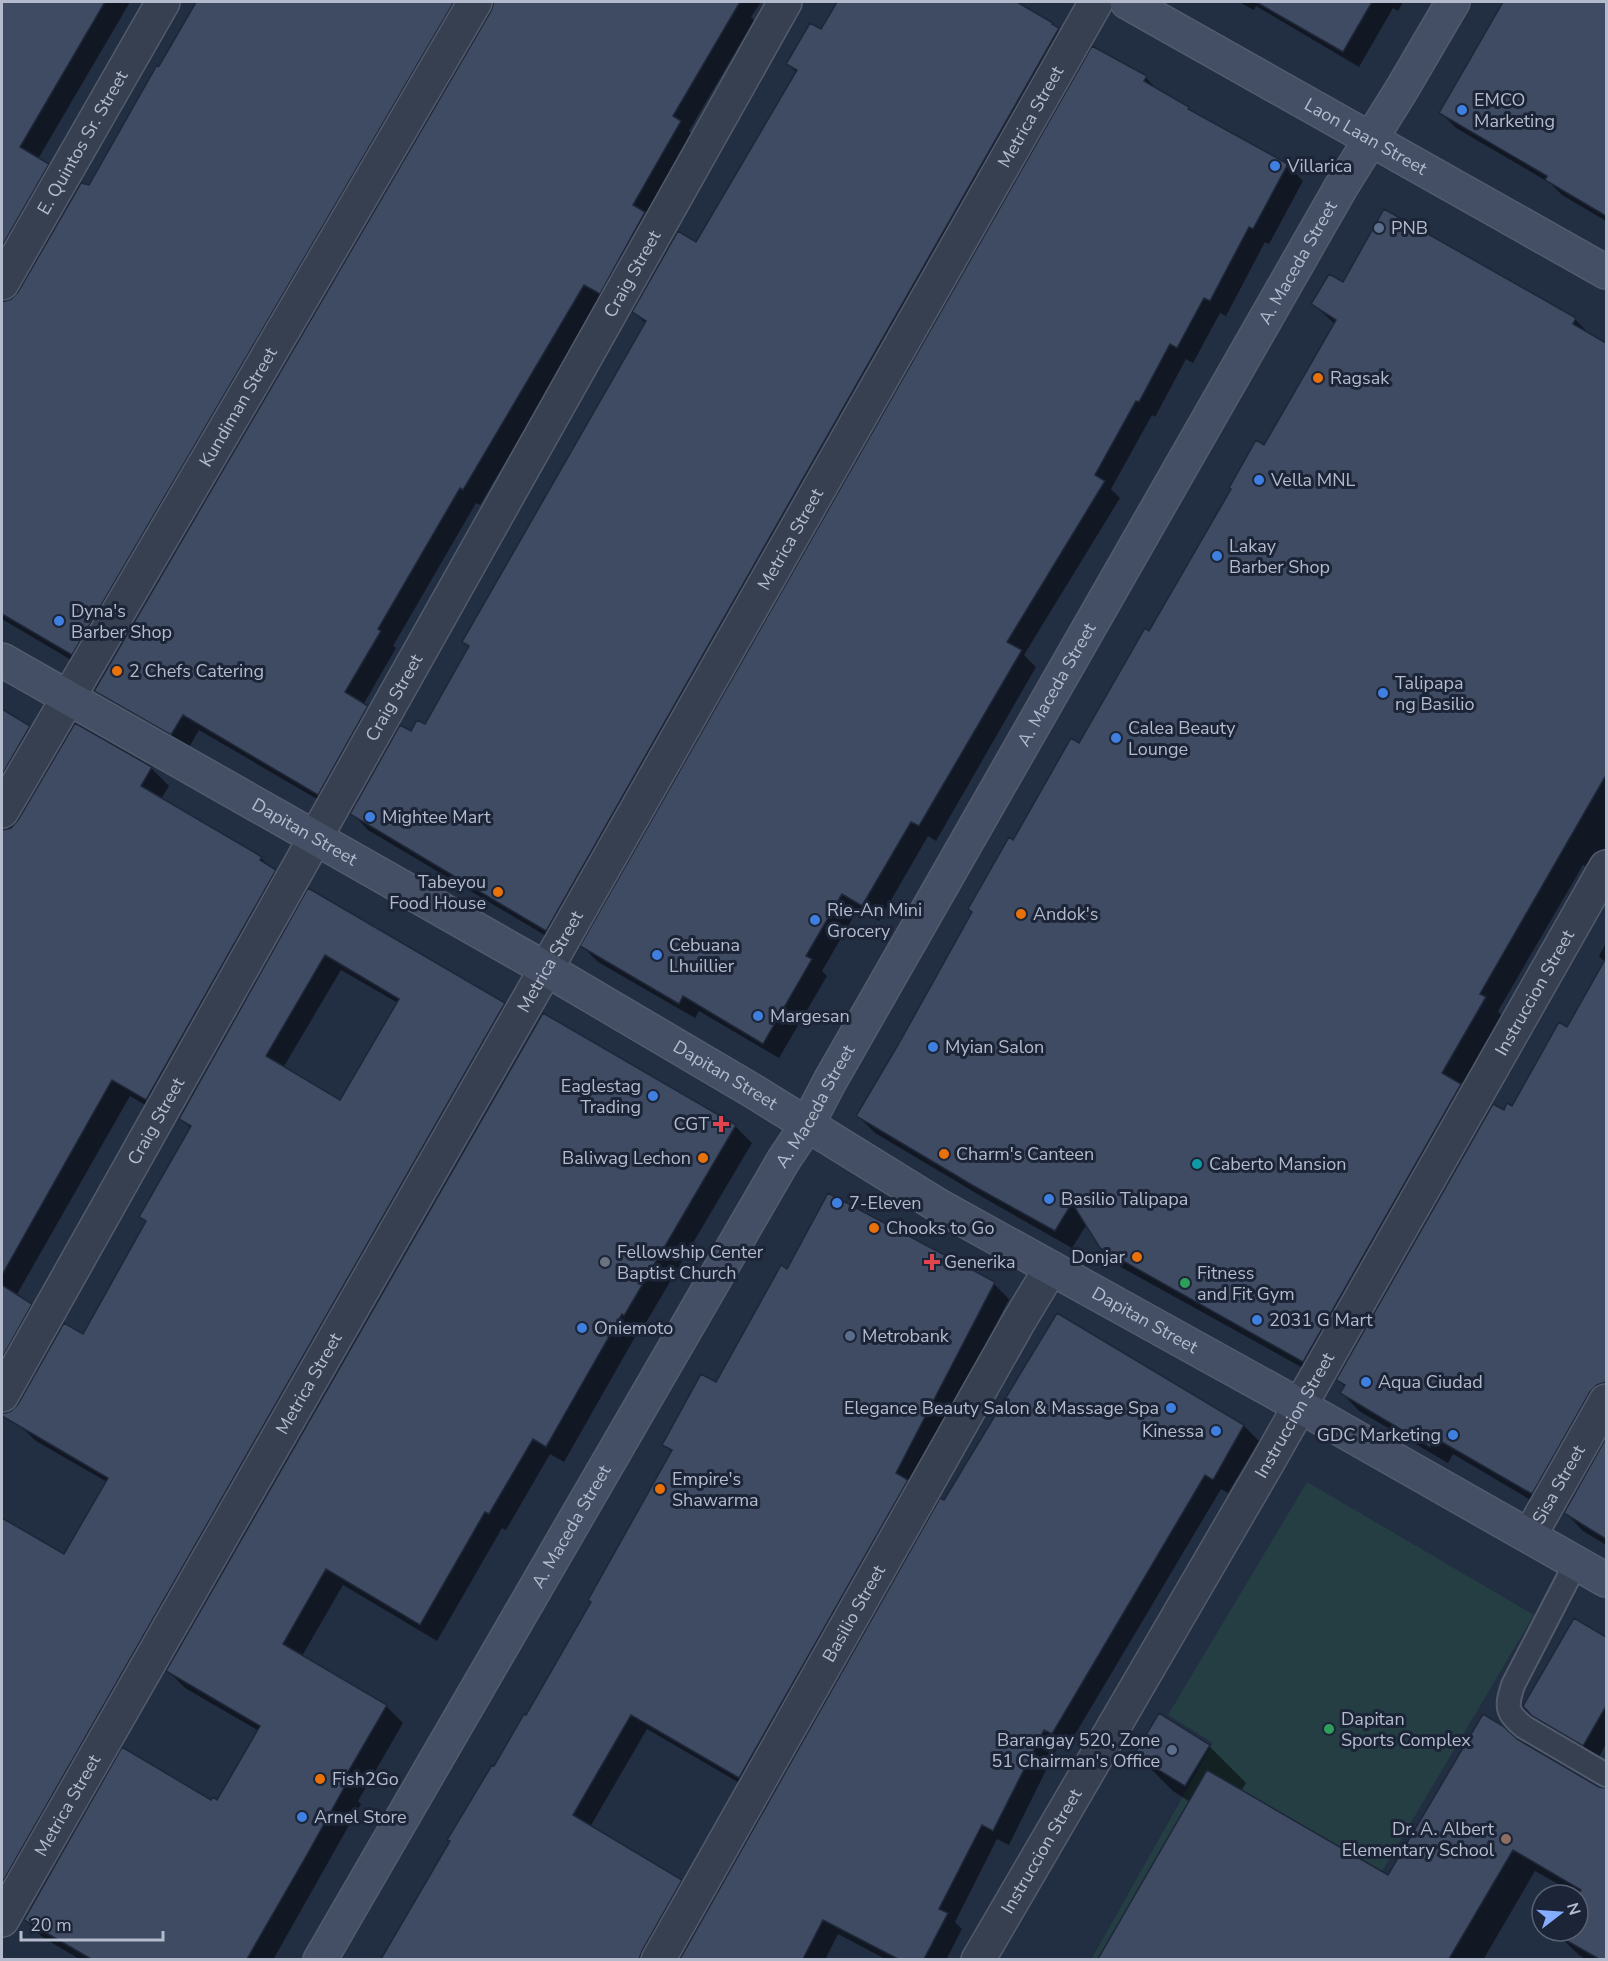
<svg xmlns="http://www.w3.org/2000/svg" width="1608" height="1961" viewBox="0 0 1608 1961" font-family="'Nunito Sans',sans-serif">
  <style>
    .green { fill: #243e43 }
    .shadow { fill: #0007; fill-rule: evenodd }
    .building { fill: #3e4b62; stroke: #1e2739; stroke-width: 1.5; fill-rule: evenodd }
    .lines { fill: none; stroke-linecap: round; stroke-linejoin: round }
    .lane-casing { stroke: #525b6c; stroke-width: 26 }
    .street-casing { stroke: #525b6c; stroke-width: 36 }
    .secondary-casing { stroke: #525b6c; stroke-width: 36 }
    .lane { stroke: #374051; stroke-width: 22 }
    .street { stroke: #374051; stroke-width: 33 }
    .secondary { stroke: #444f65; stroke-width: 33 }
    .shop-dot { fill: #3f7fe0; stroke: #1c2537; stroke-width: 2 }
    .service-dot { fill: #5c6f8a; stroke: #1c2537; stroke-width: 2 }
    .food-dot { fill: #e8710a; stroke: #1c2537; stroke-width: 2 }
    .health-dot { fill: #e0444e; stroke: #1c2537; stroke-width: 2 }
    .culture-dot { fill: #0f9aa8; stroke: #1c2537; stroke-width: 2 }
    .worship-dot { fill: #6b7280; stroke: #1c2537; stroke-width: 2 }
    .leisure-dot { fill: #2e9e5b; stroke: #1c2537; stroke-width: 2 }
    .education-dot { fill: #8d6e63; stroke: #1c2537; stroke-width: 2 }
    .labels { text-anchor: middle; stroke-width: 6; stroke-linejoin: round; paint-order: stroke }
    .poi-label { font-size: 18px; fill: #b3bbcc; stroke: #1c2537; text-anchor: start }
    .street-label { font-size: 18px; fill: #b3bbcc; stroke: #1c2537 }
  </style>
  <rect width="100%" height="100%" fill="#222e42"/>
  <path class="green" d="M1307 1482 1534 1615 1330 1959 1091 1960 1213 1743 1168 1715Z"/>
  <path class="shadow" d="M2 2H130L38 159 48 165 64 181 2 290Z
    M196 2H481L88 670 2 619V303L12 301 19 294 89 187Z
    M495 2H761L751 17 754 20 689 131 696 138 480 505 476 503 393 646 396 648 363 705 383 723 334 809 199 730 188 749 112 706 96 690 493 12Z
    M839 2H1014L1052 24 1074 46 563 946 368 830 352 813 411 733 425 726 470 648 464 642 646 324 634 312 697 244 797 73 788 64 821 32Z
    M1239 2H1403L1398 11 1393 8 1359 67 1256 6 1254 10Z
    M1505 2H1606V221L1562 195 1550 183 1456 128 1440 112Z
    M1146 78 1161 93 1188 108 1194 114 1288 165 1303 181 1269 244 1265 242 1226 316 1220 313 1193 363 1186 359 1155 417 1152 415 1111 489 1120 498 1024 655 1036 667 936 841 928 836 879 921 858 909 822 971 827 976 779 1058 699 1011 695 1018 598 962 582 946Z
    M1344 284 1575 319 1592 337 1606 345V877L1583 865 1498 1011 1502 1016 1461 1087 1477 1103 1321 1378 1119 1266 1101 1248 1087 1224 1072 1248 991 1202 875 1133 858 1116 900 1046 1013 842 1080 745 1150 633 1264 447 1335 324 1313 304Z
    M2 711 29 727 46 745 2 824Z
    M76 725 151 768 169 786 161 799 261 858 292 888 164 1116 130 1096 16 1296 31 1305 48 1322 2 1387V831L13 828 19 822Z
    M309 891 504 1004 520 1020 2 1913V1519L65 1556 107 1482 36 1441 20 1426 84 1336 147 1223 141 1217 191 1129 181 1118ZM341 970 398 1003 341 1102 283 1068Z
    M1606 943V1410L1549 1511 1453 1454 1448 1463 1359 1411 1342 1393 1345 1387 1338 1380 1504 1112 1512 1108 1568 1029 1606 963 1599 956Z
    M735 1126 752 1143 641 1331 639 1330 564 1462 550 1454 506 1530 502 1528 437 1641 343 1585 302 1656 386 1706 403 1723 358 1801 361 1804 273 1960H81L42 1937 25 1920 212 1802H218L259 1731 185 1688 168 1671Z
    M788 1271 994 1284 1009 1299 755 1792 647 1729 590 1827 681 1881 696 1896 660 1960H383L593 1602 672 1452 664 1444 717 1384Z
    M1057 1315 1244 1426 1259 1441 1228 1493 1221 1489 1067 1748 1059 1744 1009 1845 997 1839 955 1922 962 1929 946 1960H887L838 1934 825 1960H682L941 1500 944 1502Z
    M1606 1441V1545L1583 1531 1566 1513Z
    M1574 1620 1606 1639V1744L1598 1759 1548 1730 1525 1706Z
    M1516 1740 1599 1788 1606 1789V1960H1586L1579 1955 1557 1934 1559 1931H1578V1895L1535 1871 1483 1960H1100L1190 1802 1173 1791 1136 1754 1209 1746 1246 1783 1241 1791 1388 1877Z"/>
  <path class="building" d="M2 2H105L20 147 49 164 2 246Z
    M196 2H454L72 655 2 614V302L11 299 18 292 81 183 89 185 157 65 159 66Z
    M494 2H740L673 116 681 121 633 205 645 212 600 294 584 285 463 490 460 488 378 629 381 631 345 692 368 706 318 795 183 715 171 735 94 691 491 11Z
    M837 2H1017L1053 23 1052 24 1059 28 546 931 350 814 400 725 411 731 417 720 425 724 469 646 462 642 646 321 632 312 678 231 696 242 797 70 786 64 810 23 821 29Z
    M1256 2H1372L1343 52Z
    M1503 2H1606V216L1545 180 1547 176 1439 113Z
    M1092 46 1147 76 1144 81 1189 107 1188 109 1288 164 1253 229 1249 227 1210 301 1204 298 1177 348 1170 344 1139 402 1136 401 1095 475 1105 481 1007 642 1022 650 919 826 911 822 862 906 842 894 806 956 812 959 763 1044 683 996 679 1004 580 946Z
    M1384 209 1576 318 1573 324 1606 343V775L1480 994 1486 997 1442 1073 1461 1084 1303 1362 1100 1248 1072 1203 1055 1231 972 1185 856 1116 898 1045 972 912 968 909 1009 837 1013 840 1071 738 1079 743 1145 628 1149 631 1231 489 1229 488 1256 440 1264 445 1336 320 1311 304 1329 274 1343 282Z
    M2 709 30 726 2 775Z
    M75 723 152 767 141 786 262 857 260 860 276 870 146 1100 112 1080 2 1275V830L11 828 18 820Z
    M308 888 505 1003 2 1883V1518L64 1554 108 1478 2 1416V1414L11 1411 18 1404 64 1323 83 1334 146 1221 139 1217 191 1126 179 1119ZM325 955 399 999 340 1100 266 1056Z
    M1606 958V1382L1597 1385 1590 1392 1532 1494 1435 1438 1430 1447 1340 1393 1345 1385 1336 1380 1493 1104 1504 1110 1507 1103 1512 1106 1559 1022 1567 1027Z
    M543 1013 736 1125 624 1316 622 1314 546 1447 533 1439 489 1514 485 1512 420 1625 326 1569 283 1644 387 1705 341 1784 345 1786 308 1853 247 1959H91L24 1920 122 1747 211 1800 213 1797 217 1800 260 1726 166 1671Z
    M828 1193 995 1282 896 1473 908 1480 739 1778 631 1715 573 1815 682 1880 642 1951 639 1959H381L450 1841 447 1840 492 1765 494 1766 524 1714 526 1715 591 1602 588 1600 672 1450 662 1445 701 1374 716 1382 781 1265 787 1269Z
    M2 1285 32 1304 2 1358Z
    M1057 1313 1244 1425 1213 1480 1205 1475 1052 1734 1044 1730 993 1831 982 1825 939 1909 948 1913 924 1959H898L823 1920 803 1959H680L940 1498 944 1500Z
    M1606 1438V1539L1564 1513Z
    M1574 1618 1606 1637V1706L1583 1746 1532 1716 1523 1706Z
    M1159 1713 1210 1745 1185 1786 1134 1755Z
    M1483 1714 1503 1726 1517 1739 1599 1787 1606 1788V1959H1599L1555 1934 1557 1931H1578V1895L1581 1890 1513 1850 1449 1959H1098L1207 1770 1388 1875Z"/>
  <g class="lines">
    <defs>
      <path id="lane" d="M1576 1563 1513 1685C1506 1707 1506 1712 1524 1727L1606 1775"/>
      <g id="street">
        <path id="s1" d="M2 283 163 2"/>
        <path id="s2" d="M2 811 475 2"/>
        <path id="s3" d="M2 1395 785 2"/>
        <path id="s4" d="M1530 1535 1606 1401"/>
        <path id="s5" d="M2 1920 546 969 1096 2"/>
        <path id="s6" d="M658 1960 1019 1321 1051 1268"/>
        <path id="s7" d="M978 1960 1268 1462 1606 867"/>
      </g>
      <g id="secondary">
        <path id="s8" d="M1127 2 1606 272"/>
        <path id="s9" d="M2 660 546 969 753 1091 939 1206 1300 1406 1606 1580"/>
        <path id="s10" d="M320 1960 783 1161 807 1125 830 1081 1341 187 1402 89 1453 2"/>
      </g>
    </defs>
    <use href="#lane" class="lane-casing"/>
    <use href="#street" class="street-casing"/>
    <use href="#secondary" class="secondary-casing"/>
    <use href="#lane" class="lane"/>
    <use href="#street" class="street"/>
    <use href="#secondary" class="secondary"/>
  </g>
  <g class="shop-dot">
    <circle cx="1462" cy="110" r="6"/>
    <circle cx="1275" cy="166" r="6"/>
    <circle cx="1259" cy="480" r="6"/>
    <circle cx="1217" cy="556" r="6"/>
    <circle cx="59" cy="621" r="6"/>
    <circle cx="1383" cy="693" r="6"/>
    <circle cx="1116" cy="738" r="6"/>
    <circle cx="370" cy="817" r="6"/>
    <circle cx="815" cy="920" r="6"/>
    <circle cx="657" cy="955" r="6"/>
    <circle cx="758" cy="1016" r="6"/>
    <circle cx="933" cy="1047" r="6"/>
    <circle cx="653" cy="1096" r="6"/>
    <circle cx="1049" cy="1199" r="6"/>
    <circle cx="837" cy="1203" r="6"/>
    <circle cx="1257" cy="1320" r="6"/>
    <circle cx="582" cy="1328" r="6"/>
    <circle cx="1366" cy="1382" r="6"/>
    <circle cx="1171" cy="1408" r="6"/>
    <circle cx="1216" cy="1431" r="6"/>
    <circle cx="1453" cy="1435" r="6"/>
    <circle cx="302" cy="1817" r="6"/>
  </g>
  <g class="service-dot">
    <circle cx="1379" cy="228" r="6"/>
    <circle cx="850" cy="1336" r="6"/>
    <circle cx="1172" cy="1750" r="6"/>
  </g>
  <g class="food-dot">
    <circle cx="1318" cy="378" r="6"/>
    <circle cx="117" cy="671" r="6"/>
    <circle cx="498" cy="892" r="6"/>
    <circle cx="1021" cy="914" r="6"/>
    <circle cx="944" cy="1154" r="6"/>
    <circle cx="703" cy="1158" r="6"/>
    <circle cx="874" cy="1228" r="6"/>
    <circle cx="1137" cy="1257" r="6"/>
    <circle cx="660" cy="1489" r="6"/>
    <circle cx="320" cy="1779" r="6"/>
  </g>
  <g class="health-dot">
    <path d="M718 1115h6v6h6v6h-6v6h-6v-6h-6v-6h6z"/>
    <path d="M929 1253h6v6h6v6h-6v6h-6v-6h-6v-6h6z"/>
  </g>
  <circle class="culture-dot" cx="1197" cy="1164" r="6"/>
  <circle class="worship-dot" cx="605" cy="1262" r="6"/>
  <g class="leisure-dot">
    <circle cx="1185" cy="1283" r="6"/>
    <circle cx="1329" cy="1729" r="6"/>
  </g>
  <circle class="education-dot" cx="1506" cy="1839" r="6"/>
  <g class="labels">
    <g class="poi-label">
      <text x="1474" y="106">EMCO<tspan x="1474" dy="21">Marketing</tspan></text>
      <text x="1287" y="172">Villarica</text>
      <text x="1391" y="234">PNB</text>
      <text x="1330" y="384">Ragsak</text>
      <text x="1271" y="486">Vella MNL</text>
      <text x="1229" y="552">Lakay<tspan x="1229" dy="21">Barber Shop</tspan></text>
      <text x="71" y="617">Dyna's<tspan x="71" dy="21">Barber Shop</tspan></text>
      <text x="129" y="677">2 Chefs Catering</text>
      <text x="1395" y="689">Talipapa<tspan x="1395" dy="21">ng Basilio</tspan></text>
      <text x="1128" y="734">Calea Beauty<tspan x="1128" dy="21">Lounge</tspan></text>
      <text x="382" y="823">Mightee Mart</text>
      <text x="486" y="888" text-anchor="end">Tabeyou<tspan x="486" dy="21">Food House</tspan></text>
      <text x="827" y="916">Rie-An Mini<tspan x="827" dy="21">Grocery</tspan></text>
      <text x="1033" y="920">Andok's</text>
      <text x="669" y="951">Cebuana<tspan x="669" dy="21">Lhuillier</tspan></text>
      <text x="770" y="1022">Margesan</text>
      <text x="945" y="1053">Myian Salon</text>
      <text x="641" y="1092" text-anchor="end">Eaglestag<tspan x="641" dy="21">Trading</tspan></text>
      <text x="709" y="1130" text-anchor="end">CGT</text>
      <text x="956" y="1160">Charm's Canteen</text>
      <text x="691" y="1164" text-anchor="end">Baliwag Lechon</text>
      <text x="1209" y="1170">Caberto Mansion</text>
      <text x="1061" y="1205">Basilio Talipapa</text>
      <text x="849" y="1209">7-Eleven</text>
      <text x="886" y="1234">Chooks to Go</text>
      <text x="617" y="1258">Fellowship Center<tspan x="617" dy="21">Baptist Church</tspan></text>
      <text x="1125" y="1263" text-anchor="end">Donjar</text>
      <text x="944" y="1268">Generika</text>
      <text x="1197" y="1279">Fitness<tspan x="1197" dy="21">and Fit Gym</tspan></text>
      <text x="1269" y="1326">2031 G Mart</text>
      <text x="594" y="1334">Oniemoto</text>
      <text x="862" y="1342">Metrobank</text>
      <text x="1378" y="1388">Aqua Ciudad</text>
      <text x="1159" y="1414" text-anchor="end">Elegance Beauty Salon &amp; Massage Spa</text>
      <text x="1204" y="1437" text-anchor="end">Kinessa</text>
      <text x="1441" y="1441" text-anchor="end">GDC Marketing</text>
      <text x="672" y="1485">Empire's<tspan x="672" dy="21">Shawarma</tspan></text>
      <text x="1341" y="1725">Dapitan<tspan x="1341" dy="21">Sports Complex</tspan></text>
      <text x="1160" y="1746" text-anchor="end">Barangay 520, Zone<tspan x="1160" dy="21">51 Chairman's Office</tspan></text>
      <text x="332" y="1785">Fish2Go</text>
      <text x="314" y="1823">Arnel Store</text>
      <text x="1494" y="1835" text-anchor="end">Dr. A. Albert<tspan x="1494" dy="21">Elementary School</tspan></text>
    </g>
    <g class="street-label">
      <text dy="6" stroke="none"><textPath href="#s5" startOffset="2076">Metrica Street</textPath></text>
      <text dy="6" stroke="none"><textPath href="#s8" startOffset="274">Laon Laan Street</textPath></text>
      <text dy="6" stroke="none"><textPath href="#s1" startOffset="162">E. Quintos Sr. Street</textPath></text>
      <text dy="6" stroke="none"><textPath href="#s10" startOffset="1959">A. Maceda Street</textPath></text>
      <text dy="6" stroke="none"><textPath href="#s3" startOffset="1286">Craig Street</textPath></text>
      <text dy="6" stroke="none"><textPath href="#s2" startOffset="468">Kundiman Street</textPath></text>
      <text dy="6" stroke="none"><textPath href="#s5" startOffset="1590">Metrica Street</textPath></text>
      <text dy="6" stroke="none"><textPath href="#s10" startOffset="1473">A. Maceda Street</textPath></text>
      <text dy="6" stroke="none"><textPath href="#s3" startOffset="800">Craig Street</textPath></text>
      <text dy="6" stroke="none"><textPath href="#s9" startOffset="348">Dapitan Street</textPath></text>
      <text dy="6" stroke="none"><textPath href="#s5" startOffset="1104">Metrica Street</textPath></text>
      <text dy="6" stroke="none"><textPath href="#s7" startOffset="1116">Instruccion Street</textPath></text>
      <text dy="6" stroke="none"><textPath href="#s9" startOffset="834">Dapitan Street</textPath></text>
      <text dy="6" stroke="none"><textPath href="#s10" startOffset="987">A. Maceda Street</textPath></text>
      <text dy="6" stroke="none"><textPath href="#s3" startOffset="314">Craig Street</textPath></text>
      <text dy="6" stroke="none"><textPath href="#s9" startOffset="1320">Dapitan Street</textPath></text>
      <text dy="6" stroke="none"><textPath href="#s5" startOffset="618">Metrica Street</textPath></text>
      <text dy="6" stroke="none"><textPath href="#s7" startOffset="630">Instruccion Street</textPath></text>
      <text dy="6" stroke="none"><textPath href="#s4" startOffset="58">Sisa Street</textPath></text>
      <text dy="6" stroke="none"><textPath href="#s10" startOffset="501">A. Maceda Street</textPath></text>
      <text dy="6" stroke="none"><textPath href="#s6" startOffset="398">Basilio Street</textPath></text>
      <text dy="6" stroke="none"><textPath href="#s5" startOffset="132">Metrica Street</textPath></text>
      <text dy="6" stroke="none"><textPath href="#s7" startOffset="126">Instruccion Street</textPath></text>
    </g>
  </g>
  <rect width="1608" height="1961" fill="none" stroke="#b3bbcc" stroke-width="6"/>
  <g transform="translate(1560 1913) rotate(73)"><circle r="28" fill="#1c2537" stroke="#586173" stroke-width="1.5"/>
  <path d="M0-4.5L10 22L0 15L-10 22Z" fill="#85aeff"/>
  <text y="-9" font-size="16" font-weight="bold" text-anchor="middle" fill="#b3bbcc">N</text>
  </g>
  <path d="M21 1931v9h142v-9" fill="none" stroke="#b3bbcc" stroke-width="3"/>
  <text x="30" y="1931" font-size="18" fill="#b3bbcc" stroke="#1c2537" stroke-width="4.5" paint-order="stroke">20 m</text>
</svg>
